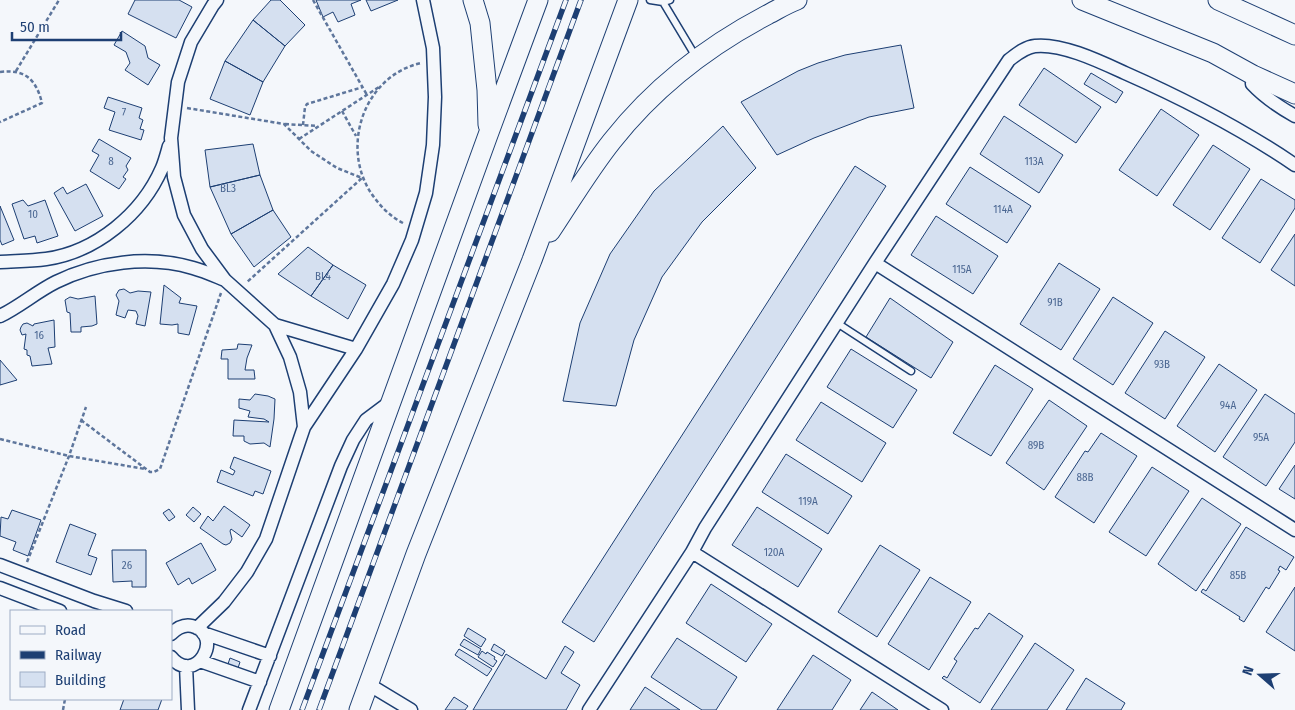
<svg xmlns="http://www.w3.org/2000/svg" width="1295" height="710" viewBox="0 0 1295 710" font-family="'Fira Sans Condensed',sans-serif">
  <style>
    .building { fill: #d5e0f0; stroke: #1d3f73 }
    .lines { fill: none; stroke-linecap: round; stroke-linejoin: round }
    .lane-casing { stroke: #1d3f73; stroke-width: 9 }
    .street-casing { stroke: #1d3f73; stroke-width: 15 }
    .secondary-casing { stroke: #1d3f73; stroke-width: 21 }
    .path { stroke: #5e769c; stroke-width: 2.5; stroke-dasharray: 4 2.5; stroke-linecap: butt }
    .lane { stroke: #f4f7fb; stroke-width: 6 }
    .street { stroke: #f4f7fb; stroke-width: 12 }
    .secondary { stroke: #f4f7fb; stroke-width: 19 }
    .rail-casing { stroke: #1d3f73; stroke-width: 5.5 }
    .rail { stroke: #f4f7fb; stroke-width: 4; stroke-dasharray: 11; stroke-linecap: butt }
    .labels { text-anchor: middle; stroke-width: 4; stroke-linejoin: round; paint-order: stroke }
    .number-label { font-size: 11px; fill: #4b6792 }
  </style>
  <rect width="100%" height="100%" fill="#f4f7fb"/>
  <path class="building" d="M135 0H179L192 7 176 38 128 14Z
    M271 0H280L305 25 285 46 253 20Z
    M316 0H361L351 4 355 15 338 22 333 12 323 17Z
    M366 0H398L371 11Z
    M253 20 285 46 263 82 225 61Z
    M122 31 145 46 148 58 160 65 148 85 125 70 130 63 126 52 114 45Z
    M901 45 914 108 869 117 814 138 777 155 741 102 798 71 818 63 845 55Z
    M225 61 263 82 250 115 210 99Z
    M1044 68 1101 107 1076 143 1019 105Z
    M1091 73 1123 92 1116 103 1084 84Z
    M108 97 142 108 139 118 143 120 140 129 144 130 141 140 109 130 115 112 104 108Z
    M1161 109 1199 135 1157 196 1119 170Z
    M1004 116 1063 155 1039 193 980 154Z
    M723 126 756 168 702 222 662 277 634 340 616 406 563 401 580 323 610 254 654 191Z
    M99 139 131 158 126 166 128 170 123 177 126 179 119 189 90 171 99 155 92 151Z
    M253 144 260 175 210 187 205 150Z
    M1213 145 1250 169 1210 230 1173 205Z
    M855 166 886 186 594 642 562 622Z
    M970 167 1031 206 1007 243 946 204Z
    M260 175 273 210 231 234 210 187Z
    M1261 179 1295 200V208L1260 263 1222 238Z
    M86 184 103 216 75 231 54 193 63 187 67 194Z
    M23 200 28 206 45 200 58 236 37 243 35 236 24 239 12 204Z
    M0 206 14 240 2 245 0 240Z
    M273 210 291 237 254 267 231 234Z
    M936 216 998 256 973 294 911 255Z
    M1295 234V286L1271 270Z
    M308 247 333 265 311 296 278 274Z
    M1059 263 1100 289 1061 350 1020 324Z
    M333 265 366 285 348 319 311 296Z
    M164 285 181 298 179 303 197 306 189 335 178 333V324L172 325 160 324Z
    M124 289 130 293 138 291 151 292 145 326 136 324 138 316 136 311 128 310 125 318 116 315 119 301 116 295 119 290Z
    M95 296 97 324 92 326 81 327V332H71L70 313 67 312 65 300 70 297 78 299Z
    M1113 297 1153 323 1113 385 1073 359Z
    M890 298 953 342 931 378 866 337Z
    M54 320 55 347 48 348 52 364 32 366 30 356 27 355V350L24 349 26 334 22 335 20 330 21 327 23 324 27 323 33 326 34 324Z
    M1165 331 1205 357 1165 419 1125 393Z
    M238 344 252 345 247 358 245 370H254L255 379H228V359H221L222 350 237 349Z
    M851 349 917 390 893 428 827 387Z
    M0 360 17 380 0 385Z
    M1219 364 1257 390 1215 452 1177 426Z
    M995 365 1033 389 991 456 953 433Z
    M255 394 268 396 275 399 274 419 270 447 264 443 250 444 244 441V436H233L234 420 269 422 264 419 248 417 250 411 239 408V399L250 400Z
    M1265 394 1295 414V442L1266 486 1223 457Z
    M1049 400 1087 426 1044 490 1006 463Z
    M821 402 886 443 862 482 796 440Z
    M1101 433 1137 456 1094 523 1055 497 1085 451 1088 452Z
    M786 454 852 496 828 534 762 492Z
    M234 457 271 471 263 494 255 491 253 496 217 482 221 470 233 475 235 471 230 468Z
    M1295 465V499L1279 489Z
    M1152 467 1189 491 1146 556 1109 532Z
    M1202 498 1241 524 1196 591 1158 564Z
    M224 506 250 525 242 537 231 529 230 531 232 539 230 543 226 545 223 544 200 528 208 516 213 521Z
    M193 507 201 514 194 522 186 515Z
    M757 507 822 549 798 587 732 545Z
    M169 509 175 517 169 521 163 513Z
    M12 510 41 520 28 556 13 550 16 542 0 536 1 517 8 519Z
    M70 524 96 534 88 555 97 558 91 575 56 562Z
    M1246 527 1294 557 1286 570 1280 566 1278 570 1280 571 1269 589 1266 587 1244 622 1239 619 1240 617 1201 592 1203 589 1206 591Z
    M201 543 216 570 192 584 189 578 178 585 166 563Z
    M880 545 920 570 877 637 838 612Z
    M112 550H146V587H132V581L113 582Z
    M930 577 971 602 929 670 888 644Z
    M711 584 772 624 746 662 686 623Z
    M1295 587V651L1266 632Z
    M989 613 1023 636 980 703 942 678 944 676 947 678 957 661 954 659 975 628 978 629Z
    M468 628 486 639 481 647 464 636Z
    M677 638 737 677 716 710H702L651 677Z
    M464 639 481 649 478 655 460 645Z
    M1035 643 1074 670 1047 710H991Z
    M494 644 505 651 502 656 491 650Z
    M565 646 574 652 561 673 580 685 566 710H473L506 654 546 679Z
    M459 649 492 669 487 676 455 655Z
    M482 651 486 654 487 652 495 657 494 659 497 661 493 667 478 657Z
    M813 655 851 680 832 710H777Z
    M230 658 240 662 237 671 227 667Z
    M1086 678 1125 703 1121 710H1066Z
    M645 687 680 710H630Z
    M872 692 898 710H860Z
    M454 697 468 706 465 710H445Z
    M124 699H162L158 710H120Z"/>
  <g class="lines">
    <defs>
      <path id="lane" d="M650 0 663 2 670 0
        M663 0V2L696 57
        M837 323 911 371"/>
      <path id="street" d="M217 0 213 5 191 42 178 82 171 138 174 177 184 215 202 249 225 280 275 325 290 357 300 392 304 427
        M1253 75 1252 84C1265 98 1279 107 1295 116
        M0 262C15 261 31 261 46 259 96 252 142 214 162 168 165 161 167 153 169 146
        M875 263 1295 530
        M0 316C19 307 36 292 56 282 97 262 148 255 193 268 204 271 215 276 225 280
        M275 325 356 349
        M692 552 942 710
        M0 565 94 601 126 611
        M0 588 60 611
        M197 628 224 602 247 572 266 539 304 427 356 349 393 284 412 240 426 193 433 145 435 97 433 48 423 0
        M203 633 270 656
        M171 634C177 628 184 624 192 626 226 635 195 687 171 657
        M200 661 260 682
        M186 666 188 710
        M368 684 411 710
        M249 710 341 466 353 440 366 420 390 402
        M589 710 692 552 705 528 875 263 1009 60C1017 54 1025 47 1035 46 1062 43 1101 62 1125 73 1184 99 1242 129 1295 165"/>
      <path id="secondary" d="M473 0 480 23 487 90 488 125
        M1082 0 1213 53 1253 75 1295 94
        M1218 0 1295 35
        M550 232C570 202 589 170 612 141 653 89 708 46 767 15 777 10 786 4 797 0
        M279 710 488 135 538 0
        M359 710 416 554 532 260 628 0"/>
    </defs>
    <use href="#lane" class="lane-casing"/>
    <use href="#street" class="street-casing"/>
    <use href="#secondary" class="secondary-casing"/>
    <path class="path" d="M313 0 367 95
      M16 71 59 0
      M0 72C25 69 36 79 42 103L0 122
      M187 108 284 124 311 151 337 168 362 178 246 283
      M342 111 356 136
      M285 124 317 126
      M303 125 305 107 307 104 363 87
      M299 139 379 87
      M403 223C393 218 384 210 377 201 338 155 360 77 421 63
      M81 420 150 472H154L160 469 221 293
      M0 439 69 456 145 469
      M27 562 69 456 86 407
      M63 710 65 699"/>
    <use href="#lane" class="lane"/>
    <use href="#street" class="street"/>
    <use href="#secondary" class="secondary"/>
    <defs>
      <path id="rail" d="M302 710 566 0
        M319 710 581 0"/>
    </defs>
    <use href="#rail" class="rail-casing"/>
    <use href="#rail" class="rail"/>
  </g>
  <g class="labels">
    <g class="number-label">
      <text x="124" y="116">7</text>
      <text x="111" y="165">8</text>
      <text x="1034" y="165">113A</text>
      <text x="228" y="192">BL3</text>
      <text x="1003" y="213">114A</text>
      <text x="33" y="218">10</text>
      <text x="962" y="273">115A</text>
      <text x="323" y="280">BL4</text>
      <text x="1055" y="306">91B</text>
      <text x="39" y="339">16</text>
      <text x="1162" y="368">93B</text>
      <text x="1228" y="409">94A</text>
      <text x="1261" y="441">95A</text>
      <text x="1036" y="449">89B</text>
      <text x="1085" y="481">88B</text>
      <text x="808" y="505">119A</text>
      <text x="774" y="556">120A</text>
      <text x="127" y="569">26</text>
      <text x="1238" y="579">85B</text>
    </g>
  </g>
  <rect x="10" y="610" width="162" height="90" fill="#f4f7fb" stroke="#9eadc5"/>
  <rect x="20" y="626" width="25" height="8" fill="#f4f7fb" stroke="#9eadc5"/>
  <text x="55" y="635" font-size="15" fill="#1d3f73">Road</text>
  <rect x="20" y="651" width="25" height="8" fill="#1d3f73" stroke="#9eadc5"/>
  <text x="55" y="660" font-size="15" fill="#1d3f73">Railway</text>
  <rect x="20" y="672" width="25" height="15" fill="#d5e0f0" stroke="#9eadc5"/>
  <text x="55" y="685" font-size="15" fill="#1d3f73">Building</text>
  <g transform="translate(1260 675) rotate(290)" stroke="#f4f7fb" stroke-width="4" paint-order="stroke">
  <path d="M0-4L9 19L0 12L-9 19Z" fill="#1d3f73"/>
  <text y="-8" font-size="14" font-weight="bold" text-anchor="middle" fill="#1d3f73">N</text>
  </g>
  <path d="M12 32v8h109v-8" fill="none" stroke="#1d3f73" stroke-width="2.5"/>
  <text x="20" y="32" font-size="15" fill="#1d3f73" stroke="#f4f7fb" stroke-width="4" paint-order="stroke">50 m</text>
</svg>
